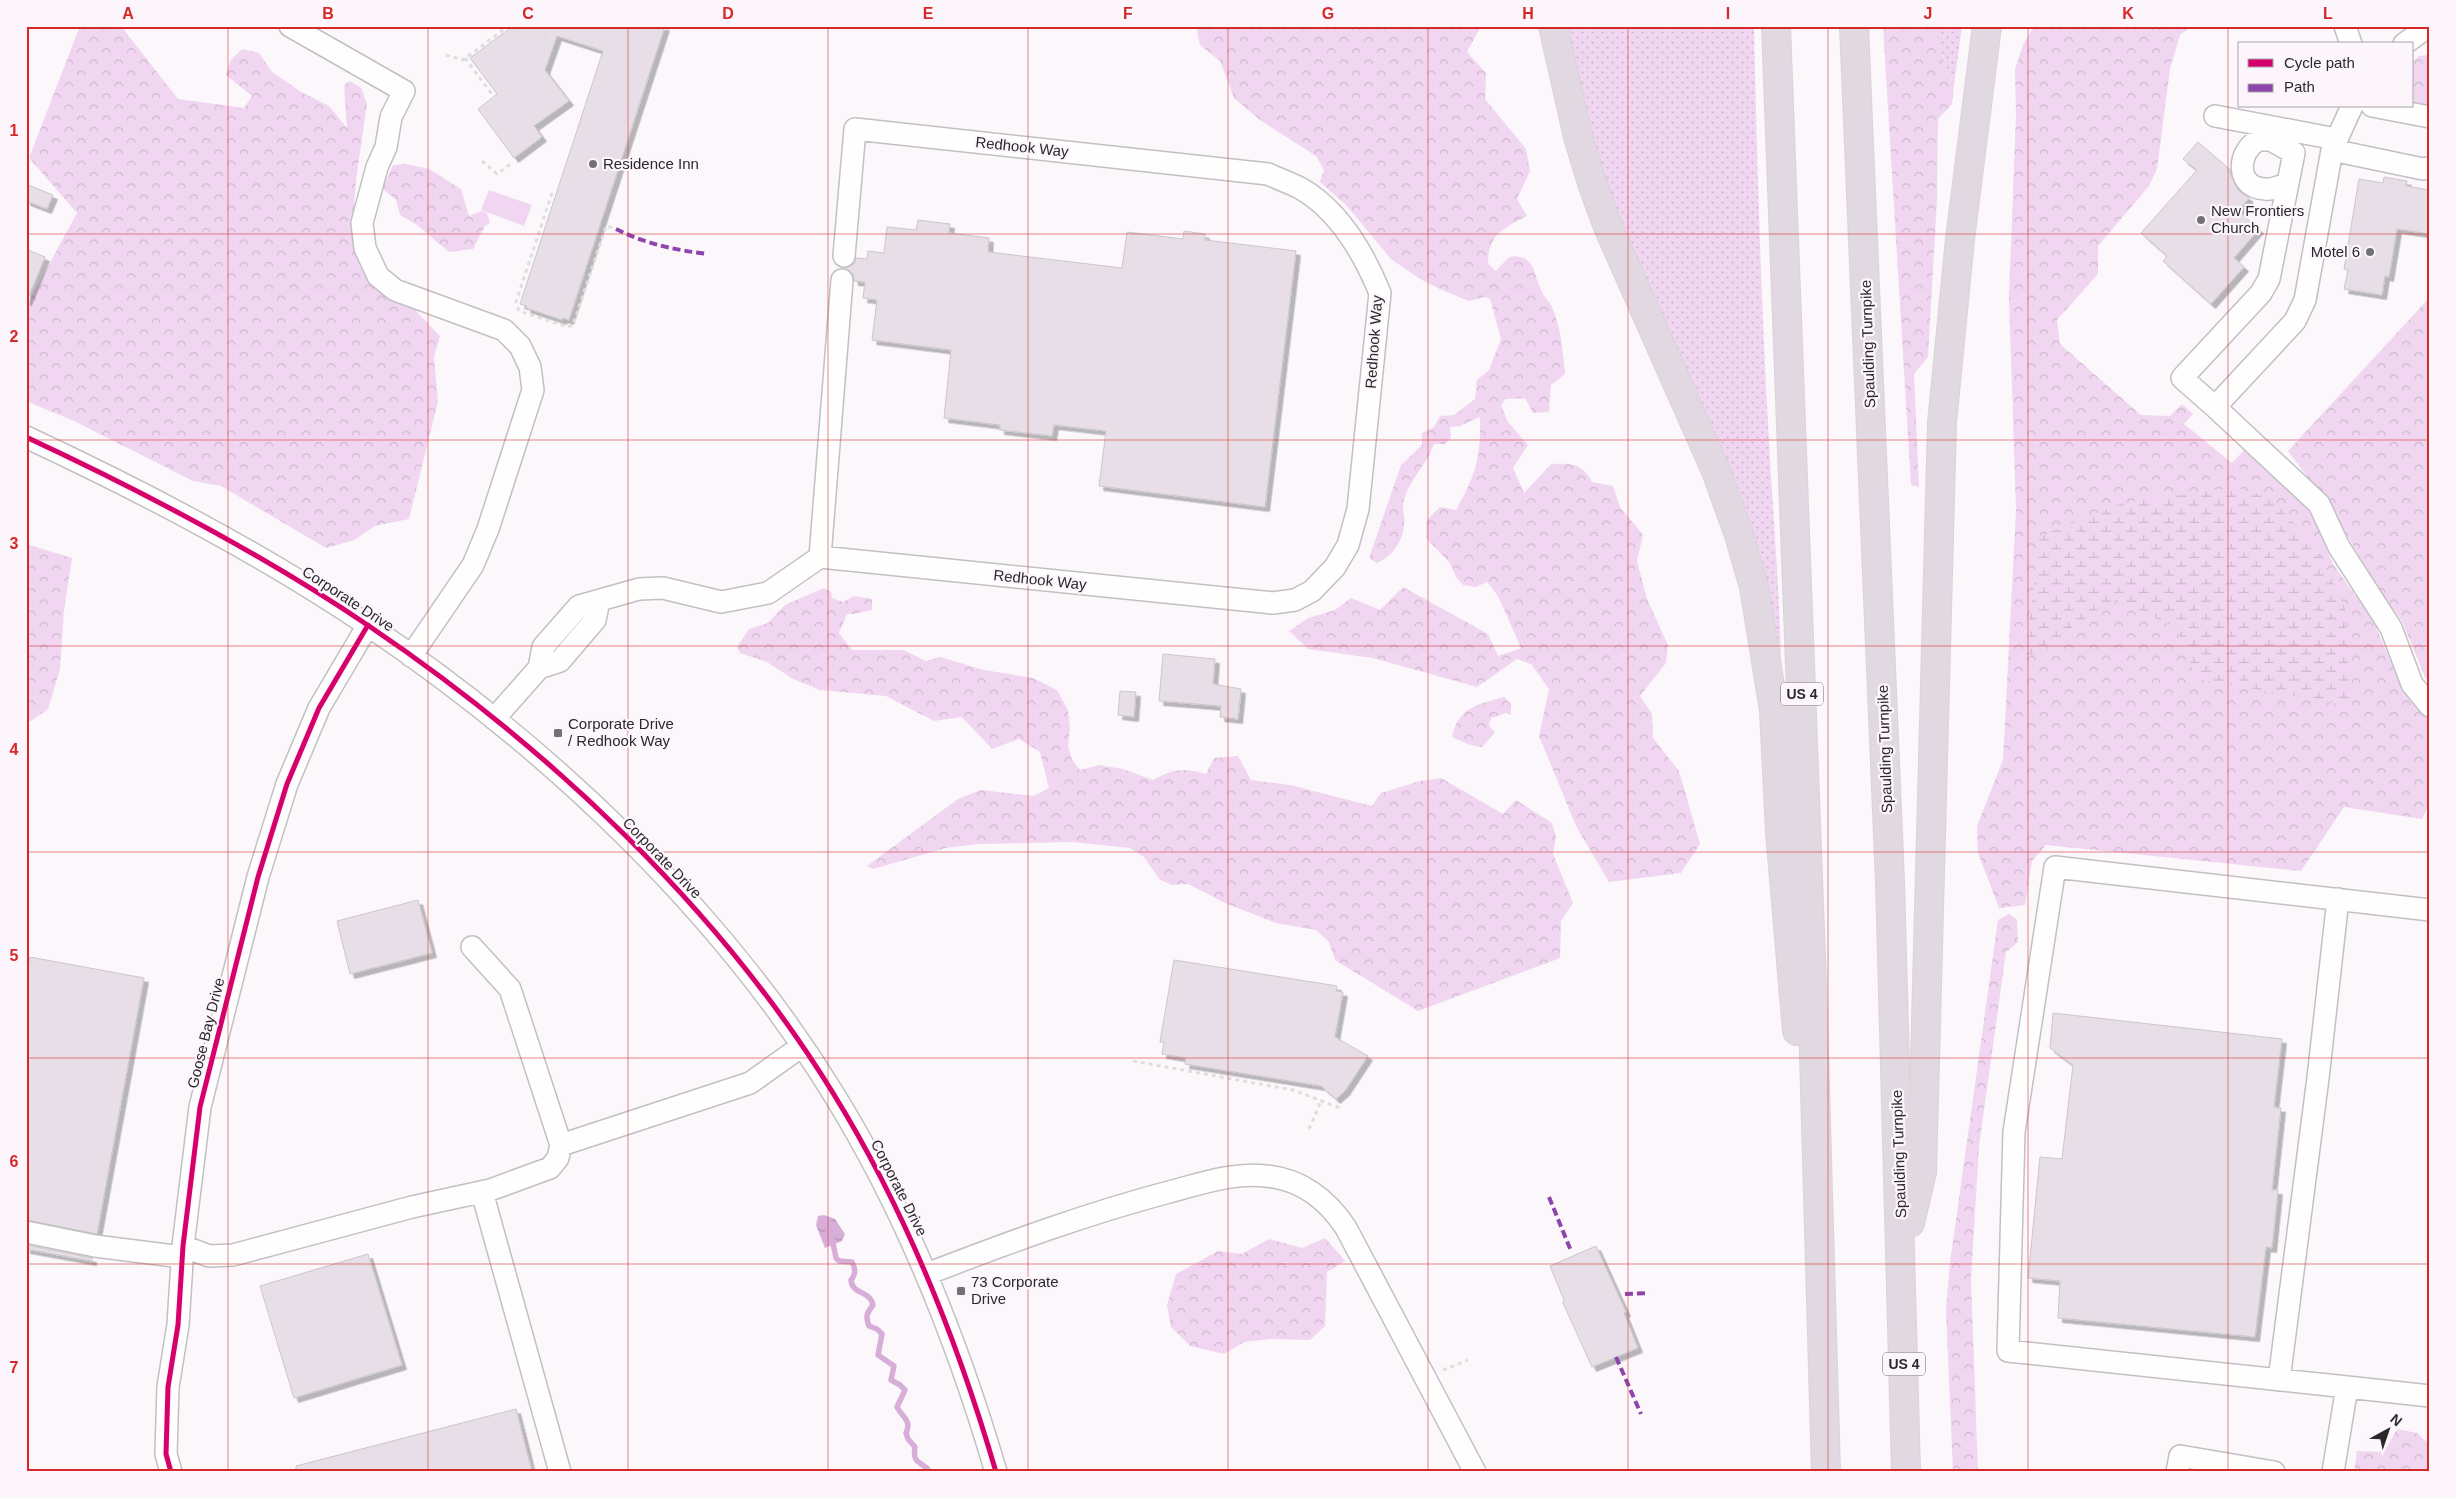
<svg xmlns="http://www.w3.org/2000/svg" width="2456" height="1498" viewBox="0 0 2456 1498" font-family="Helvetica,sans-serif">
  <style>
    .grass { fill: url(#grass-dots) }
    .forest { fill: url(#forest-crowns) }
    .wetland { fill: url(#wetland-marsh) }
    .park { fill: #f1d6f1 }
    .water { fill: url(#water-ripples) }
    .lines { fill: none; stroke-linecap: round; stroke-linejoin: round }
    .stream { stroke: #d7aed7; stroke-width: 5.5 }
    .building { fill: #e7dee7; stroke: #cac7ca; filter: url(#shadow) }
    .minor-casing { stroke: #c2c0c2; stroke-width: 24 }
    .highway-casing { stroke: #d7d5d7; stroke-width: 30 }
    .path { stroke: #dfdedf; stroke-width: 3; stroke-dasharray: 4 4; stroke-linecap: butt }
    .minor { stroke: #fefefe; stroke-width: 21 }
    .highway { stroke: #e1d8e1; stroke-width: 28 }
    .quiet { stroke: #8e44ad; stroke-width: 4; stroke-dasharray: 8 4; stroke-linecap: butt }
    .cycleway-casing { stroke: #fcf6fc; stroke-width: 8 }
    .cycleway { stroke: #d6006c; stroke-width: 5 }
    .grid { fill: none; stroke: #d62828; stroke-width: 1; stroke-opacity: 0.55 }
    .poi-dot { fill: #737073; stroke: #fcf6fc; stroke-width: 2 }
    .labels { text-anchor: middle; stroke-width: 4.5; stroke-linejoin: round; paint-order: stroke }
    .shield { fill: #fcf6fc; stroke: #696669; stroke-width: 1 }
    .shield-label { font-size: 14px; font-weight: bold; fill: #2a282a }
    .street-label { font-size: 15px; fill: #2a282a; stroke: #fcf6fc }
    .poi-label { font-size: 15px; fill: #2a282a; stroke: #fcf6fc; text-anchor: start }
    .neatline { fill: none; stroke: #d62828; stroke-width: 2 }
    .grid-label { font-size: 16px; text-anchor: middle; font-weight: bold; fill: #d62828 }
  </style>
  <defs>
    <pattern id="grass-dots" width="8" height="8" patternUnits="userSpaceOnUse" patternTransform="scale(1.25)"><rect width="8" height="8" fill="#f1d6f1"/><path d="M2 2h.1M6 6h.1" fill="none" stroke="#cfb8cf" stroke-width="1.8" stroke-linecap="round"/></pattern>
    <pattern id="forest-crowns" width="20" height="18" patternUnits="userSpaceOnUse" patternTransform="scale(1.25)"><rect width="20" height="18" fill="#f1d6f1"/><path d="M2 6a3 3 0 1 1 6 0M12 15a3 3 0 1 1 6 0" fill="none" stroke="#cfb8cf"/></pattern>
    <pattern id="wetland-marsh" width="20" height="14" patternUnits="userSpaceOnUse" patternTransform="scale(1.25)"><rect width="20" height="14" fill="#f1d6f1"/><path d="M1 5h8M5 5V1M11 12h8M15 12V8" fill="none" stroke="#cfb8cf"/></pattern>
    <pattern id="water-ripples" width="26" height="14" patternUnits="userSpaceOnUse" patternTransform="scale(1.25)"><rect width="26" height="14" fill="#d7aed7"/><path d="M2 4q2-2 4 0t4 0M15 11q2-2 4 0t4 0" fill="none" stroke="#af8eaf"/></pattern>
    <filter id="shadow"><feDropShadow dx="4.5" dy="4.5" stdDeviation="0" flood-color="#0004"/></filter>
  </defs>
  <rect width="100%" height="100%" fill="#fbf7fb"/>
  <path class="grass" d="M1568 26H1754C1757 165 1761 303 1769 442 1773 513 1779 585 1781 657L1774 659 1605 187 1581 104Z
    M1934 26H1962L1954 85 1945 65Z"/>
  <path class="forest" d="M80 26H121L178 99 244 108 252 96 226 75 230 61 242 49 259 53 272 72 301 92 329 106 347 128 344 85 350 81 361 88 367 104 356 180 353 222 354 247 363 271 376 289 415 310 440 336 434 357 438 401 409 519 375 526 354 540 326 548 221 486 193 481 74 421 26 401V307L77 213 29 158Z
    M1196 26H1481L1467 52 1486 73 1485 99 1526 149 1530 171 1517 199 1527 216C1503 228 1488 235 1488 264L1496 271 1509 257C1536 253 1533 275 1542 292 1544 297 1548 300 1551 305 1561 326 1563 352 1565 374L1551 385 1549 412 1533 413 1525 398 1506 399 1501 405 1508 422 1528 445 1513 468 1524 493 1551 464C1572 463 1582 463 1592 482L1613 486 1620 507 1643 535 1637 561 1647 599 1668 645 1666 663 1640 696 1652 714 1653 738 1679 771 1700 844 1681 873 1609 882 1576 826 1539 736 1549 689 1531 664 1517 659 1477 687 1373 658 1308 649 1289 631 1308 618 1335 610 1351 598 1380 610 1403 587 1488 634 1498 656 1521 648 1498 596 1487 582 1476 587 1463 585 1456 577 1450 563 1426 538 1427 520 1440 507 1456 510C1476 475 1481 457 1480 417L1460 426 1450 427 1451 438 1445 444H1434C1428 462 1413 476 1406 494 1402 502 1403 508 1404 517 1406 536 1395 555 1377 563L1369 558 1401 465 1422 445V433L1434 427 1440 416 1454 415 1475 399 1477 380 1489 370 1501 339 1490 299 1485 297 1469 301 1442 290 1420 279 1391 259 1346 205 1320 182 1324 170 1316 156 1260 120 1234 98 1220 61 1200 45Z
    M1883 26H1934L1945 65 1954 85 1952 104 1938 119 1937 200 1928 357 1914 374 1919 487 1911 485Z
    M2034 26H2192L2180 35 2170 69 2157 169 2149 186 2098 246V274L2057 320 2060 344 2141 415 2170 416 2182 404 2193 414 2184 424 2232 463 2246 448 2305 504 2318 527 2333 564 2373 620 2402 688 2423 714 2430 719V804L2422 819 2344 807 2301 871 2046 845 2032 861 2025 905 1999 908 1978 853 1977 826 2003 760 2016 510 2009 296 2016 113 2015 69 2023 45Z
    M2430 55V108L2414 104 2412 62 2419 56Z
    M405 164 429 169 461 189 469 216 481 211 487 213 490 223 485 226 473 249 449 252 417 225 400 215 396 200 382 188 393 165Z
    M2430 297V683L2425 677 2402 621 2380 591 2329 505 2288 451Z
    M26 544 72 558 64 610 60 669 48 709 31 721 26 720Z
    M824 588 831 592 832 598 843 602 854 596 872 599V610L854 614H847L839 633 852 650H904L926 661 940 657 984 670 1033 678 1057 690 1068 710 1070 728 1068 746 1072 760 1080 770 1099 765 1123 769 1153 780C1175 768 1183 768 1206 774L1214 758 1238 756 1251 780 1290 785 1372 806 1381 793 1420 781 1441 778 1503 814 1516 800 1552 823 1556 837 1553 854 1573 903 1561 921 1560 958 1418 1011 1335 960 1329 942 1316 930 1276 923 1225 903 1188 884 1172 885 1160 880 1144 857 1130 848 1072 842 978 844 946 848 873 869 867 866 958 799 981 790 1034 796 1049 788 1040 752 1019 739 992 749 962 717 934 721 886 696 820 690 793 679 767 662 740 653 737 647 749 629 768 623 785 605Z
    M1504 697 1511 704V715L1506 713 1491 718 1489 726 1495 732 1482 747 1470 745 1452 737C1458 707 1479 704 1504 697Z
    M2009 914 2017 920 2018 942 2006 952 1979 1146 1971 1278 1978 1472H1953L1946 1310 1950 1263 1998 920Z
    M1325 1238 1345 1261 1327 1272 1325 1326 1310 1340 1271 1339 1244 1342 1224 1354 1190 1346 1171 1327 1167 1305 1176 1274 1218 1251 1242 1254 1269 1239 1302 1248Z
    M2397 1429 2417 1433 2430 1445V1472H2354L2357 1451 2384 1452Z"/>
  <path class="wetland" d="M2235 487 2274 499 2322 559 2345 608 2351 706 2197 679 2177 628 2114 599 2024 660 2040 537 2074 521 2123 503Z"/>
  <path class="park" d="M489 190 532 205 524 226 481 210Z"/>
  <path class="water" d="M824 1215 835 1219 845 1234 842 1241 825 1248 816 1225 818 1216Z"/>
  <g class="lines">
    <path class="stream" d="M832 1238 836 1258 839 1261 852 1262C856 1269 856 1274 851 1280 852 1295 870 1290 873 1305 867 1313 865 1316 869 1326L877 1329 882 1334 878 1355 894 1366 891 1380 900 1385 905 1390 897 1407C902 1417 912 1420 906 1433L908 1439 915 1447C912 1466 922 1460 930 1472"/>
  </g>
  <path class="building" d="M513 26H665L569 320 563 318 562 320 526 308 527 306 520 304 603 51 557 36 545 70 569 101 534 126 542 137 514 158 478 109 497 94 470 58Z
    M2198 142 2228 168 2238 190 2249 198 2238 211 2259 229 2234 258 2244 267 2211 304 2163 261 2167 256 2141 233 2197 170 2183 159Z
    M2384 177 2407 181 2406 186 2430 190V234L2397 229 2389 277 2385 276 2382 295 2344 289 2348 270 2344 269 2359 179 2383 183Z
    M26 184 53 195 47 209 26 201Z
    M918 220 950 224 949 233 989 238 988 252 1122 268 1127 232 1183 239 1184 231 1205 234V240L1296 251 1265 507 1099 486 1106 431 1054 425 1052 436 1000 430V425L944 418 951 350 872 340 877 300 863 298 865 282 854 281 853 274 845 268 854 264 856 258 867 259 868 251 884 253 887 227 916 230Z
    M26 249 45 257 27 301H26Z
    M1163 654 1215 659 1213 684 1241 689 1238 719 1220 717 1221 706 1159 701Z
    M1120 691 1136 692 1134 717 1118 715Z
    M418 900 432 953 350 974 337 921Z
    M30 957 144 978 97 1234 26 1220V975Z
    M1174 960 1337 986 1336 991 1343 992 1335 1037 1368 1056 1345 1091 1336 1099 1321 1086 1185 1064 1186 1058 1162 1054 1164 1042H1160Z
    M2053 1013 2282 1039 2274 1107 2281 1108 2272 1190H2278L2272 1248 2266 1247 2255 1337 2058 1318 2060 1281 2028 1278 2040 1157 2062 1159 2073 1065 2050 1048Z
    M26 1245 92 1258V1261L26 1249Z
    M1596 1246 1626 1312 1624 1313 1638 1348 1592 1367 1563 1303 1564 1300 1550 1266Z
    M368 1254 402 1365 294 1398 260 1286Z
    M516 1409 532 1472H296V1466Z"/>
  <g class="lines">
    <defs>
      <path id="minor" d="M290 26 404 91 391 117 386 147 377 167 362 223 365 248 378 276 395 290 504 330 520 346 530 367 533 390 488 529 473 565 411 656
        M2345 26 2351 44
        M2404 44 2429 26
        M2352 106 2332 150 2305 300 2295 321 2215 407 2319 504 2339 547 2391 628 2412 684 2430 706
        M2372 106 2430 117
        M2215 116 2336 139
        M2258 140H2271L2294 153 2288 183C2281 186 2273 190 2265 189 2236 188 2236 153 2258 140Z
        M2332 150 2423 169 2430 168
        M2215 407 2182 378 2261 293 2269 279 2288 183
        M26 437C144 492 261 553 369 626 548 747 719 908 833 1093 906 1211 957 1339 996 1472
        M820 557 842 280
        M539 668 560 661 595 620 599 601
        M494 719 539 668 543 647 579 606 639 589 663 588 721 602 768 593 820 557 1273 603 1295 600 1312 591 1335 567 1348 545 1358 509 1380 293C1364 254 1339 210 1300 188 1290 183 1279 179 1268 174L855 129 844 256
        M561 1145 750 1083 802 1046
        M482 1192 560 1472
        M26 1232 95 1246 182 1257
        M183 1246 209 1256 233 1255 412 1207 490 1190 550 1168 558 1158 561 1145 510 989 472 947
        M927 1274C1007 1243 1086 1214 1169 1192 1200 1184 1233 1172 1266 1176 1300 1179 1327 1199 1346 1228L1475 1472
        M2279 1380 2318 1078 2338 899
        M2347 1387 2008 1351 2014 1132 2055 867 2430 910
        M171 1472 166 1454 168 1387 178 1325 183 1246 200 1107 258 877 287 784 319 708 368 625
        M2177 1472 2180 1456 2274 1472
        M2333 1472 2347 1387 2430 1396"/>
      <path id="highway" d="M1553 26 1578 137 1592 183 1608 227 1716 471 1739 535 1754 587 1774 710 1780 832 1797 1031
        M1776 26 1812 984 1826 1472
        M1854 26 1890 882 1906 1472
        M1910 1223 1922 1172 1942 423 1960 239 1987 26"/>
    </defs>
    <use href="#minor" class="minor-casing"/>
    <use href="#highway" class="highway-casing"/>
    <path class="path" d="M446 55 463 60 507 27 545 40 547 32
      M465 58 494 97
      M482 161 497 174 512 163
      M552 193 516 302 519 311 568 327 573 325 606 226 616 229
      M1133 1061 1293 1090 1340 1108
      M1309 1129 1321 1101
      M1443 1370 1468 1360"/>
    <use href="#minor" class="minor"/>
    <use href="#highway" class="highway"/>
    <path class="quiet" d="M616 229C646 244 675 250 708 254
      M1549 1197 1571 1251
      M1625 1294 1649 1293
      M1616 1357 1641 1414"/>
    <defs>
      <path id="cycleway" d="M26 437C144 492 261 553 369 626 548 747 719 908 833 1093 906 1211 957 1339 996 1472
        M171 1472 166 1454 168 1387 178 1325 183 1246 200 1107 258 877 287 784 319 708 368 625"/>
    </defs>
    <use href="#cycleway" class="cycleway-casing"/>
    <use href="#cycleway" class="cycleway"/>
  </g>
  <path class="grid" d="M228 26V1472M428 26V1472M628 26V1472M828 26V1472M1028 26V1472M1228 26V1472M1428 26V1472M1628 26V1472M1828 26V1472M2028 26V1472M2228 26V1472M26 234H2430M26 440H2430M26 646H2430M26 852H2430M26 1058H2430M26 1264H2430"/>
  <g class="poi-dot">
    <circle cx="593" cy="164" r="5"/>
    <circle cx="2201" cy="220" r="5"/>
    <circle cx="2370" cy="252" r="5"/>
    <rect x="553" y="728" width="10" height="10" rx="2.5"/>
    <rect x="956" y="1286" width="10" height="10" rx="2.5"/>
  </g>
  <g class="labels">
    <g class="shield">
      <rect x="1781" y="682.5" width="42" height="23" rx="4"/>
      <rect x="1883" y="1352.5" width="42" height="23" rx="4"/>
    </g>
    <g class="shield-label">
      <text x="1802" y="699">US 4</text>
      <text x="1904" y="1369">US 4</text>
    </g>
    <g class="street-label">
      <text transform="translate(1022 147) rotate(6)" y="5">Redhook Way</text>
      <text transform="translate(1374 342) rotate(-86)" y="5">Redhook Way</text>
      <text transform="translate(1868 344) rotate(-92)" y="5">Spaulding Turnpike</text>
      <text transform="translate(1040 580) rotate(6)" y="5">Redhook Way</text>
      <text transform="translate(348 599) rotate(33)" y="5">Corporate Drive</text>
      <text transform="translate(1885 749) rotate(-92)" y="5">Spaulding Turnpike</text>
      <text transform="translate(662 858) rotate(46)" y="5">Corporate Drive</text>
      <text transform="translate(206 1033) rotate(-76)" y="5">Goose Bay Drive</text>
      <text transform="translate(1899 1154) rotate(-92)" y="5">Spaulding Turnpike</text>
      <text transform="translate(899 1188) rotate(63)" y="5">Corporate Drive</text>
    </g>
    <g class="poi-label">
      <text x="603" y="169">Residence Inn</text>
      <text x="2211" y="216">New Frontiers<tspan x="2211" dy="17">Church</tspan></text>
      <text x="2360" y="257" text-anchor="end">Motel 6</text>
      <text x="568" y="729">Corporate Drive<tspan x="568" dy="17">/ Redhook Way</tspan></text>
      <text x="971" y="1287">73 Corporate<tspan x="971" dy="17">Drive</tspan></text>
    </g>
  </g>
  <rect width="2456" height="1498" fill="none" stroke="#fcf6fc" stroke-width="55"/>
  <rect x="2238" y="42" width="175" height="65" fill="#fcf6fc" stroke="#a8a4a8"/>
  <rect x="2248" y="59" width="25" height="8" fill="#d6006c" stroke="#a8a4a8"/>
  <text x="2284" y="68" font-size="15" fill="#2a282a">Cycle path</text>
  <rect x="2248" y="84" width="25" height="8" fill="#8e44ad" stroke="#a8a4a8"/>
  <text x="2284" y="92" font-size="15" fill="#2a282a">Path</text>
  <g transform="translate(2388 1430) rotate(40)" stroke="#fcf6fc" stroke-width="4" paint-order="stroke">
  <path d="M0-4L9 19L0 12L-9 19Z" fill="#2a282a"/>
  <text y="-8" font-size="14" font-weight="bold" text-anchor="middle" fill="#2a282a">N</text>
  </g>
  <rect x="28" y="28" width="2400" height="1442" class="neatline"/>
  <g class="grid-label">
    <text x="128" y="19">A</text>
    <text x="328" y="19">B</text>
    <text x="528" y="19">C</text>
    <text x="728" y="19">D</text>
    <text x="928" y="19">E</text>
    <text x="1128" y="19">F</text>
    <text x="1328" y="19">G</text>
    <text x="1528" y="19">H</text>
    <text x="1728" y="19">I</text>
    <text x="1928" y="19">J</text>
    <text x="2128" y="19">K</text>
    <text x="2328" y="19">L</text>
    <text x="14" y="136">1</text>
    <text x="14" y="342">2</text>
    <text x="14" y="549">3</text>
    <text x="14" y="755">4</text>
    <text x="14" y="961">5</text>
    <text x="14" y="1167">6</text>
    <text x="14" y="1373">7</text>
  </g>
</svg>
